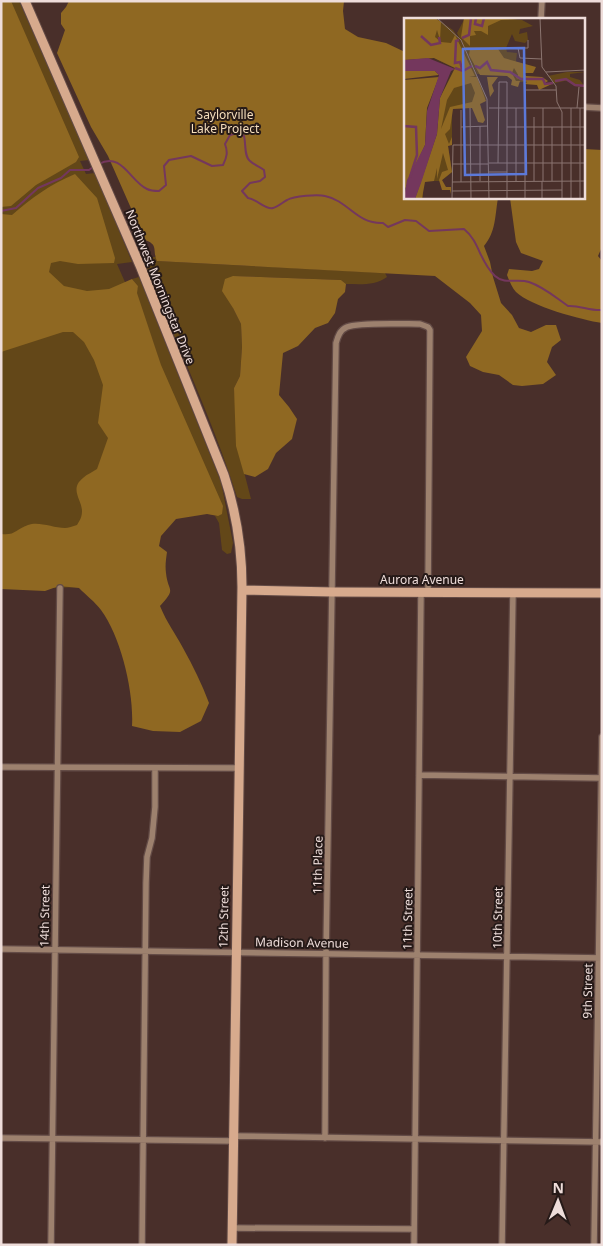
<svg xmlns="http://www.w3.org/2000/svg" width="603" height="1246" viewBox="0 0 603 1246" font-family="'Noto Sans',sans-serif">
  <style>
    .green { fill: #634718 }
    .forest { fill: #8f6822 }
    .lines { fill: none; stroke-linecap: round; stroke-linejoin: round }
    .stream { stroke: #74375d; stroke-width: 2 }
    .street-casing { stroke: #634b46; stroke-width: 8 }
    .secondary-casing { stroke: #634b46; stroke-width: 11 }
    .street { stroke: #9d816e; stroke-width: 5.5 }
    .secondary { stroke: #d7aa8d; stroke-width: 9 }
    .labels { text-anchor: middle; stroke-width: 4; stroke-linejoin: round; paint-order: stroke }
    .park-label { font-size: 12px; fill: #f6dfbd; stroke: #261a18 }
    .street-label { font-size: 12px; fill: #eeddda; stroke: #261a18 }
    .inset-river { fill: none; stroke: #74375d; stroke-width: 2.5 }
    .inset-road { fill: none; stroke: #8b7570; stroke-width: 1 }
    .view { fill: #5c79d9; fill-opacity: 0.15; stroke: #5c79d9; stroke-width: 2.5 }
    .inset-edge { fill: none; stroke: #eeddda; stroke-width: 2.5 }
  </style>
  <rect width="100%" height="100%" fill="#492f2a"/>
  <path class="green" d="M1 1H19L89 160 80 161 86 174 95 173 132 262 117 264 158 357 136 293 138 286 132 279 139 277 221 482 233 543 231 553 227 554 222 550 219 523 215 516H218L104 490 101 586 54 588 1 586Z
    M144 257H156L158 261 385 273 387 277C375 286 360 284 346 284L341 280 233 276V308L241 324 242 347 240 376 234 388 242 464 251 499H242L237 497C213 420 176 342 145 267L142 260Z"/>
  <path class="forest" d="M1 1H11L79 157 76 162 36 185 11 206 1 207Z
    M69 1H344L343 11 345 29 358 37 386 43 405 52 406 198H498C495 215 496 232 484 246L490 262 493 277 501 303 512 315 519 328 531 332 546 325H556L561 340 552 347 547 362 556 375 543 384 522 386 513 385 499 375 483 372 470 366 466 357 482 331 481 315 470 303 435 276 157 261C152 250 159 245 145 240L108 156 91 127 57 53 65 30 61 24V13L66 7Z
    M584 149 602 150V247L598 256 602 261V323C582 320 530 306 516 292 512 288 509 280 507 275L509 269 532 271 539 269 543 261 521 253 516 242 510 198H584Z
    M75 174 97 198 115 258 114 263 78 264 60 261 51 263 49 272 64 286 87 291 109 289 132 279 138 286 137 293 161 365 223 506 222 514 218 516 207 514 176 519 161 536 159 546 167 552C166 559 165 566 166 573 168 593 177 587 160 606 167 623 175 633 183 648 193 666 202 684 209 703L201 721 180 732 153 731 132 726C134 692 121 637 101 610 95 602 86 595 79 588L59 586 45 591 1 589V534C15 536 16 529 28 525 39 521 53 528 65 528 68 528 73 526 77 525 80 520 82 517 82 511 82 500 69 489 83 478 87 474 93 472 97 469L108 438 98 423 103 385 94 360 84 342 73 332H63L1 352V214L12 215C33 197 49 185 75 174Z
    M233 276 341 280 346 284 345 292 338 299 335 313 328 323 315 328 298 346 283 353 279 395 289 407 297 419 292 439 276 453 268 469 255 477 244 474 236 446 234 388 240 376 242 347 241 324 233 308 222 291 225 279Z"/>
  <g class="lines">
    <path class="stream" d="M99 164C121 151 131 182 147 189 151 191 155 191 159 191L166 185 164 166 169 160 191 156 212 166 223 165C227 157 228 152 225 144L230 135 238 133 244 136C246 143 244 157 250 161 254 165 259 166 264 170L265 177 260 181 250 183 242 191 248 198C257 199 265 210 273 208 278 207 283 202 287 200 294 196 318 194 325 196 349 201 356 224 383 223L388 227 405 220 416 221 429 231 464 229C480 242 479 261 495 276 505 285 517 278 529 282 544 287 555 297 568 306 579 305 590 311 602 310
      M1 211 16 208 38 188 61 178 70 170H89L93 167"/>
    <defs>
      <path id="street" d="M541 19 542 1
        M584 107 602 108
        M1 767 239 768
        M419 775 602 778
        M1 949 602 958
        M234 1136 602 1142
        M1 1138 234 1141
        M325 1138 326 954 336 343C338 336 340 330 347 327 358 322 405 324 420 324L428 327 430 330 428 593
        M232 1228 414 1229
        M51 1245 60 588
        M142 1245 146 883 147 857 152 838 155 807V768
        M414 1245 421 593
        M502 1245 513 592
        M594 1245 602 737"/>
      <path id="secondary" d="M25 1 141 268 224 475C236 511 242 549 242 587L232 1245
        M242 590 333 592 602 593"/>
    </defs>
    <use href="#street" class="street-casing"/>
    <use href="#secondary" class="secondary-casing"/>
    <use href="#street" class="street"/>
    <use href="#secondary" class="secondary"/>
  </g>
  <g class="labels">
    <g class="park-label">
      <text x="225" y="119">Saylorville<tspan x="225" dy="14">Lake Project</tspan></text>
    </g>
    <g class="street-label">
      <text transform="translate(160 287) rotate(68)" y="4">Northwest Morningstar Drive</text>
      <text x="422" y="584">Aurora Avenue</text>
      <text transform="translate(318 865) rotate(-89)" y="4">11th Place</text>
      <text transform="translate(45 916) rotate(-89)" y="4">14th Street</text>
      <text transform="translate(224 917) rotate(-89)" y="4">12th Street</text>
      <text transform="translate(498 918) rotate(-89)" y="4">10th Street</text>
      <text transform="translate(408 919) rotate(-89)" y="4">11th Street</text>
      <text transform="translate(302 943) rotate(1)" y="4">Madison Avenue</text>
      <text transform="translate(588 991) rotate(-89)" y="4">9th Street</text>
    </g>
  </g>
  <g transform="translate(404 18)">
    <rect width="181" height="181" fill="#492f2a"/>
    <path d="M0 0H31L49 12 57 24 77 66 82 80 84 86 82 81 71 80 70 90H48V126L44 128 48 154 37 163H19V181L11 178 33 116 36 80 51 50 30 40 0 42ZM61 0H99L118 2 129 8 116 11 115 16 123 14 124 22 121 25 111 23 108 16 102 30 103 34 113 35 111 51 114 57 111 58 124 64H112L109 57 73 56 53 15ZM163 54H181L166 56V59L176 62 181 69 170 68 165 62 151 65 144 58Z" fill="#634718"/>
    <path d="M0 0H31L37 4 36 22 33 12 31 19 37 24 47 25 51 17 71 58 65 59H73L82 83 76 86 81 102 79 105 74 104 68 90 49 91 46 111 41 116 45 126 48 119V127L44 128 48 154 38 162 42 169H47V176L46 172H38L35 162 38 154 44 152 39 135 33 161V150L30 163 21 164 18 180 11 181 33 116 36 80 51 50 30 40 0 42ZM67 65 71 75 68 84 46 89 37 111 43 82 50 70ZM60 0 94 1 132 0 97 2 84 8V17L77 13H70L72 17 66 18V28L57 19ZM66 31H94L100 40 132 49 129 55H120L122 58 138 59 144 63 141 65H150L135 72 133 67 120 66 123 64 112 60 114 57 110 50 108 55 112 63H116L114 69 107 67 108 62 103 58 76 57 65 37ZM0 53H31L35 57 0 61ZM35 59 23 90 21 127 0 173V62ZM83 59H94L88 67 90 73 86 79Z" fill="#8f6822" fill-rule="evenodd"/>
    <path d="M24 40 51 51 47 53 36 80 33 116 17 165 11 181H0L3 162 21 127 23 93 35 57 31 53H0V42Z" fill="#74375d"/>
    <path class="inset-river" d="M72 0 71 6 78 8 80 0M17 18 27 27 36 25 35 19M58 20 65 17 67 0M55 22 52 23 51 45 56 44 58 51M71 48 76 50 83 44 87 52 106 54 117 61H139L141 66 149 65M51 50 59 53 68 48M151 63 162 61 171 67 182 68M0 108 12 109 13 137 6 159"/>
    <path class="inset-road" d="M33 0 57 22 83 81 85 181M136 0 138 49 152 68 153 84 158 94V181M61 30H124V22M114 30 116 40 138 41M142 54 182 52M121 67V181M121 72H152M66 90 67 181M85 90H182M103 90V181M112 90V163M139 90V163M167 90V181M173 90 175 69M176 90V181M57 92V164M130 99V163M57 109 84 108M103 109H182M148 109V163M85 145H158M94 145 95 64H103V90M158 145H182M48 146H84M85 154H103M76 163V108M138 163V181M48 164 182 163M48 173 158 172M48 181 49 127H182"/>
    <path class="view" d="M120 30 122 156 61 157 59 31Z"/>
    <rect width="181" height="181" class="inset-edge"/>
  </g>
  <rect width="603" height="1246" fill="none" stroke="#eeddda" stroke-width="5"/>
  <g transform="translate(558 1201) rotate(1)" stroke="#261a18" stroke-width="4" paint-order="stroke">
  <path d="M0-4L9 19L0 12L-9 19Z" fill="#eeddda"/>
  <text y="-8" font-size="14" font-weight="bold" text-anchor="middle" fill="#eeddda">N</text>
  </g>
</svg>
